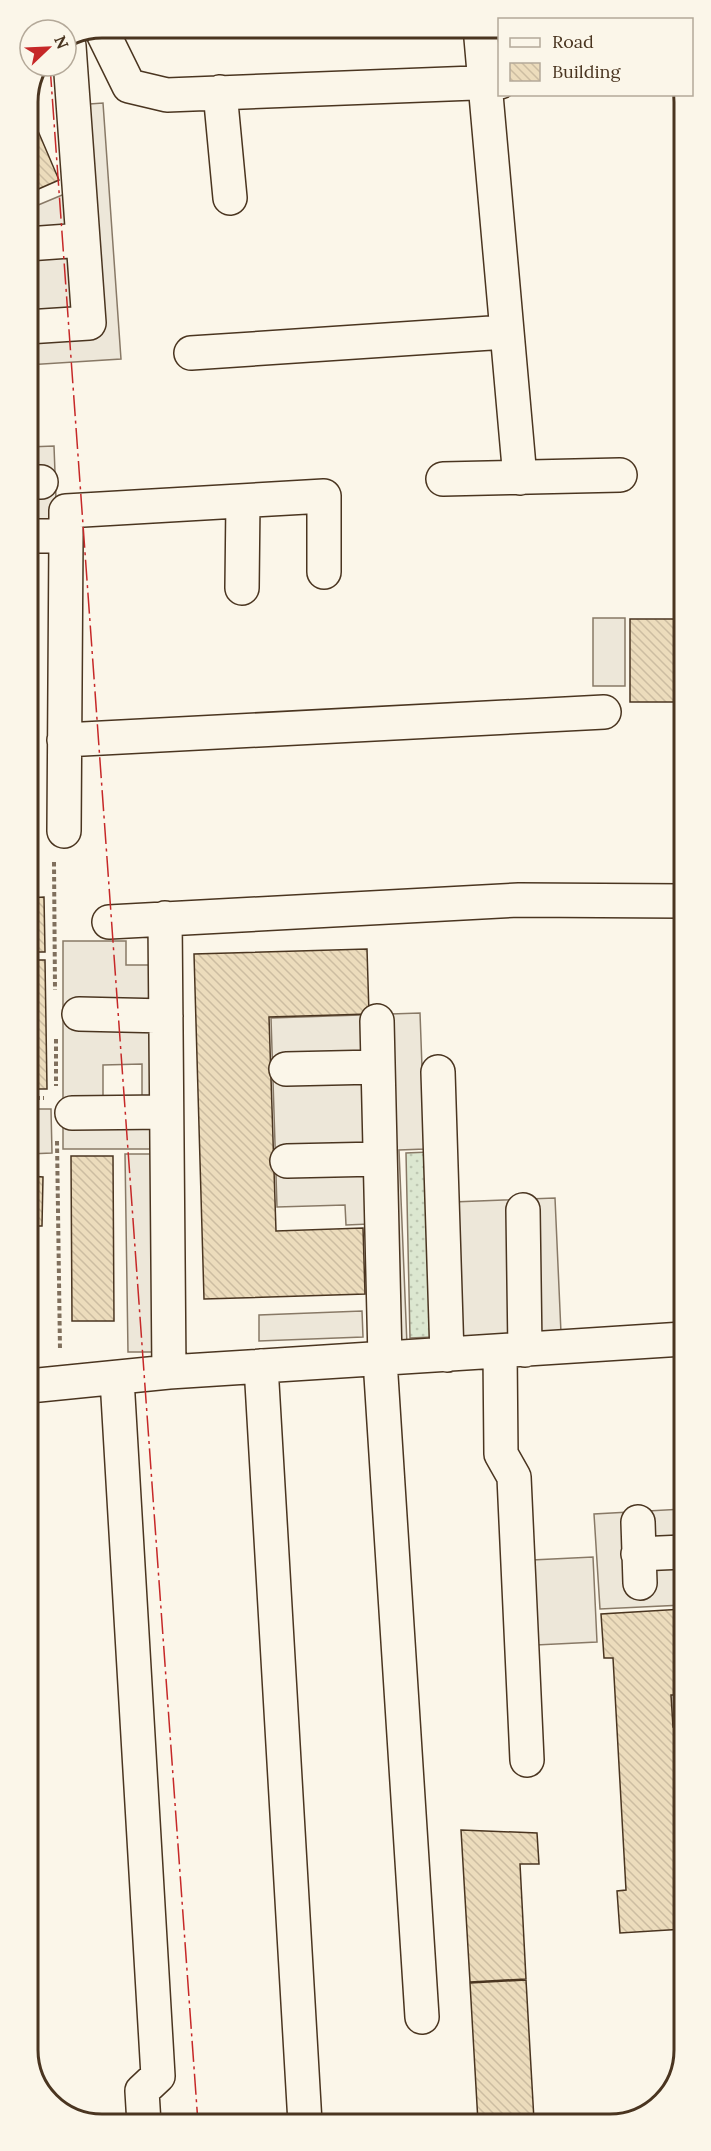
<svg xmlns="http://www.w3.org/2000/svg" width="711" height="2151" viewBox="0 0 711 2151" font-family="Lora,serif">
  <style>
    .park { fill: url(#park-dots); stroke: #887966; stroke-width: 1.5 }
    .parking { fill: #ede7d9; stroke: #887966; stroke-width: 1.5; fill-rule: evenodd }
    .building { fill: url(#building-back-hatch); stroke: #4a3520; stroke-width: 1.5 }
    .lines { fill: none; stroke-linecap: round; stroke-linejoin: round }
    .minor-casing { stroke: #4a3520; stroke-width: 36 }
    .path { stroke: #7f6f5c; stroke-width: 4; stroke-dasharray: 4.5 3; stroke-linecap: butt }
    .minor { stroke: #fbf6e9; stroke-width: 33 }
    .power { stroke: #c62828; stroke-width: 1.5; stroke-dasharray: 21 4.5 3 4.5; stroke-linecap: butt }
    .rim { fill: none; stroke: #4a3520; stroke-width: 3 }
  </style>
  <defs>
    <pattern id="park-dots" width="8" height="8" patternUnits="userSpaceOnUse" patternTransform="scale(1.5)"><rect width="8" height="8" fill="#dce7d0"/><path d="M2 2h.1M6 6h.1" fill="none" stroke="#bec7b2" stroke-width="1.8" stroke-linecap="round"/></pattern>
    <pattern id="building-back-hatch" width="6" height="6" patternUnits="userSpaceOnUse" patternTransform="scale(1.5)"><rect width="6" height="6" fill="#ecdcbc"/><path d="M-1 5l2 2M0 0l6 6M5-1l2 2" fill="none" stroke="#ccbda1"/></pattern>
  </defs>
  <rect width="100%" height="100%" fill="#fbf6e9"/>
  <path class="park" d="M429 1152 433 1337 410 1338 406 1153Z"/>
  <path class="parking" d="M103 103 121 359 27 365V203L31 208 67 193 61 106Z
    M54 446 57 526H28V447Z
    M593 618H625V686H593Z
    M63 941H126V965H156V1149H63ZM142 1064V1100L103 1099V1065Z
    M420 1013 425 1149 399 1150 407 1345 373 1346 369 1224 346 1225 345 1205 277 1207 271 1018Z
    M28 1109H51L52 1153 28 1154Z
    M125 1154H154L157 1352H128Z
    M555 1198 561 1333 458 1337 453 1202Z
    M362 1311 363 1337 259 1341V1315Z
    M683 1509V1605L600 1609 594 1514Z
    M593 1557 597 1642 536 1645 532 1560Z"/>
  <path class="building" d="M35 124 59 180 27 194V128Z
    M630 619H675L674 702H630Z
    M44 897 45 952H28V898Z
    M367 949 369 1014 269 1017 276 1231 363 1228 365 1294 204 1299 194 954Z
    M28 960H45L47 1089H28Z
    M71 1156H113L114 1321H72Z
    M28 1167 29 1176 43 1177 42 1226H28Z
    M683 1609 684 1695H671L673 1727H684V1817H679L681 1848H684V1929L620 1933 617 1891 626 1890 613 1658H604L601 1614Z
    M461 1830 537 1833 539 1864H520L526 1979 470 1982Z
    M526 1980 534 2120 478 2122 470 1983Z"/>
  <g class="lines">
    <defs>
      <path id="minor" d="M100 27 129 86 167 95 500 82
        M480 27 520 478
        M220 92 230 198
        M27 244 83 240
        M27 327 89 323 69 46
        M191 353 506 332
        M443 479 620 475
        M28 482H41
        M28 536H66V511L324 496V572
        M242 588 243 501
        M64 740 604 712
        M64 831 66 536
        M165 918 169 1372
        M109 922 519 900 683 901
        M79 1014 166 1016
        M377 1021 385 1359
        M286 1069 377 1067
        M438 1072 447 1355
        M72 1113 166 1112
        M287 1161 380 1159
        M523 1210 525 1350
        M500 1352 501 1454 514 1477 527 1760
        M380 1360 422 2017
        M261 1366 305 2123
        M117 1379 158 2076 142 2091 144 2124
        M29 1386 169 1372 683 1339
        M638 1522 640 1583
        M638 1554 683 1552"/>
    </defs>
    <use href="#minor" class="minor-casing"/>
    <path class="path" d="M54 862 55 990
      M56 1039V1086
      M28 1098H44
      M57 1141 60 1350"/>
    <use href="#minor" class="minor"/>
    <path class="power" d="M50 66 198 2123"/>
  </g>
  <path d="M0 0H711V2151H0ZM102 38H610A64 64 0 0 1 674 102V2050A64 64 0 0 1 610 2114H102A64 64 0 0 1 38 2050V102A64 64 0 0 1 102 38Z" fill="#fbf6e9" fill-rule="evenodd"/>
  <path class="rim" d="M102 38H610A64 64 0 0 1 674 102V2050A64 64 0 0 1 610 2114H102A64 64 0 0 1 38 2050V102A64 64 0 0 1 102 38Z"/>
  <rect x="498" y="18" width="195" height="78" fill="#fbf6e9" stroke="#b4a999" stroke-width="1.5"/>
  <rect x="510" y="38" width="30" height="9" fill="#fbf6e9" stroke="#b4a999" stroke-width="1.5"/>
  <text x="552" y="48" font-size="18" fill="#4a3520">Road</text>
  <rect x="510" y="63" width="30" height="18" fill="url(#building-back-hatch)" stroke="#b4a999" stroke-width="1.5"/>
  <text x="552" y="78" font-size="18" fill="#4a3520">Building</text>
  <g transform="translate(48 48) rotate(67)"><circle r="28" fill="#fbf6e9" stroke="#b4a999" stroke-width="1.5"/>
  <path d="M0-4.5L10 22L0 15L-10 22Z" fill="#c62828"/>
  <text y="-9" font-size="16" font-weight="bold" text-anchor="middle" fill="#4a3520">N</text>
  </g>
</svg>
